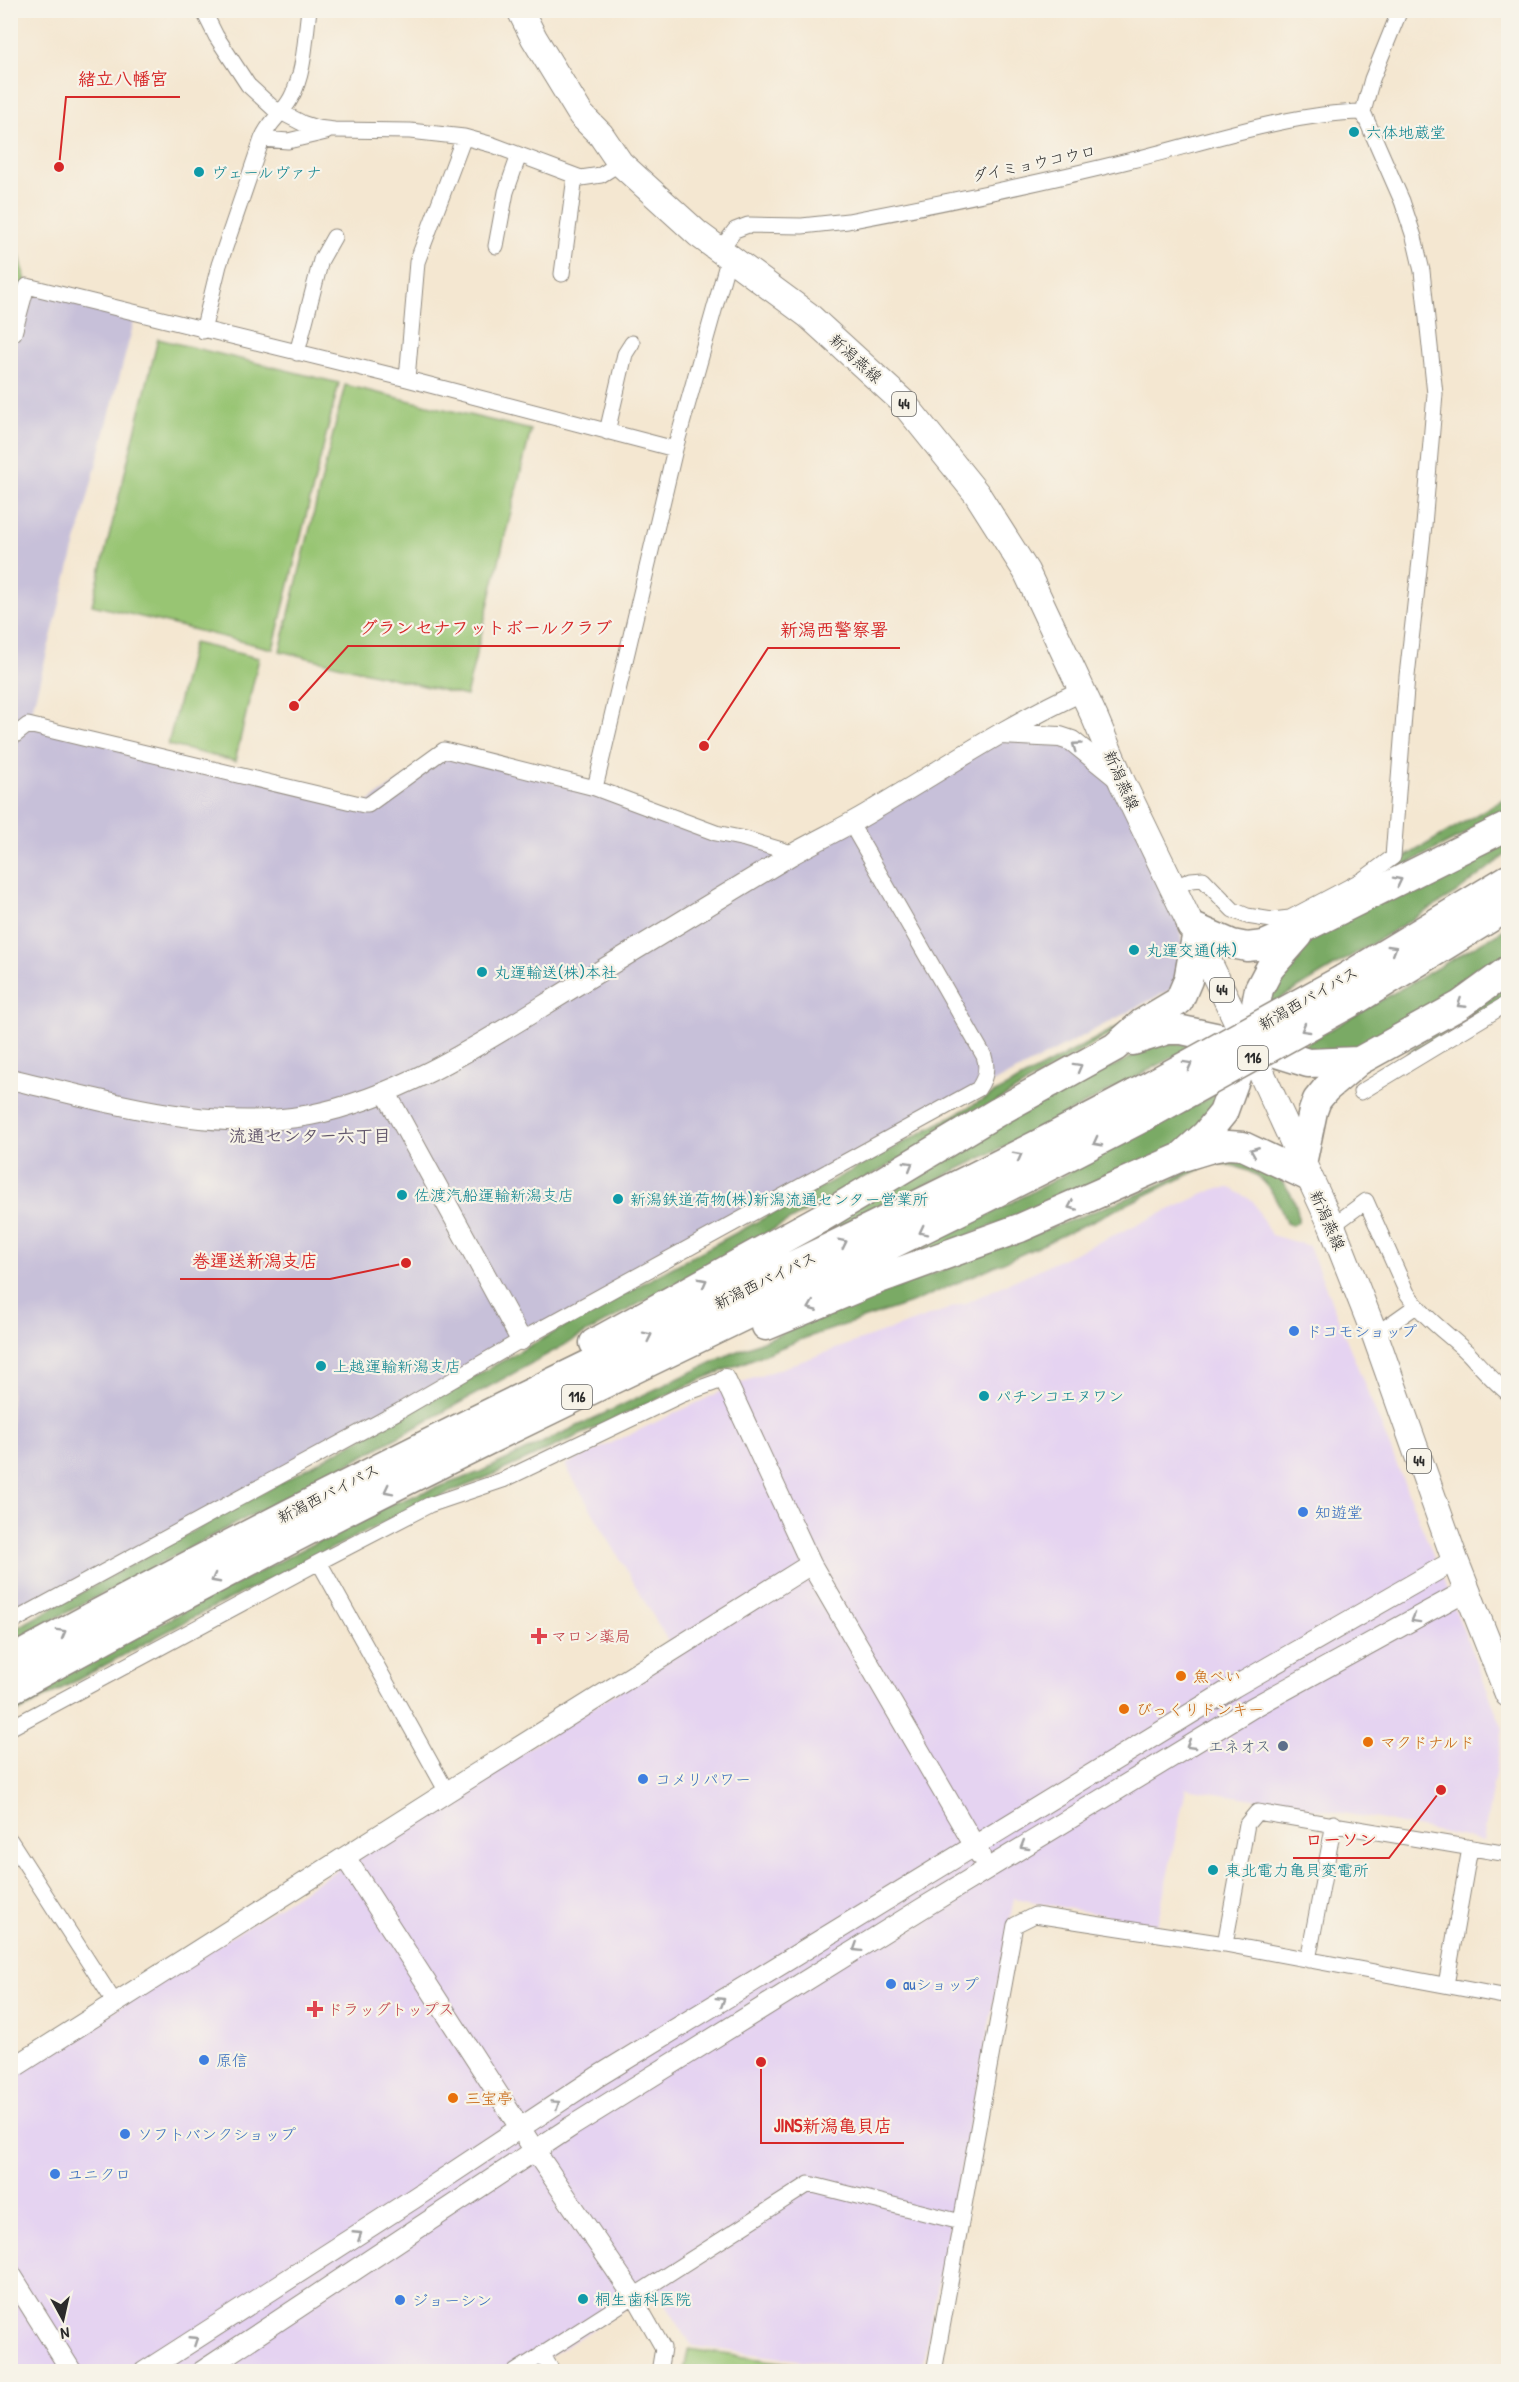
<svg xmlns="http://www.w3.org/2000/svg" width="1519" height="2382" viewBox="0 0 1519 2382" font-family="'Patrick Hand','Klee One',sans-serif">
  <style>
    .built { fill: #e5d3f1 }
    .industrial { fill: #c7c0d9 }
    .green { fill: #98c573; stroke: #62784f; stroke-width: 1.5 }
    .forest { fill: #7aaa65; stroke: #526a48; stroke-width: 1.5 }
    .lines { fill: none; stroke-linecap: round; stroke-linejoin: round }
    .minor-casing { stroke: #90897e; stroke-width: 17 }
    .tertiary-casing { stroke: #90897e; stroke-width: 22 }
    .primary-casing { stroke: #90897e; stroke-width: 28 }
    .motorway-casing { stroke: #90897e; stroke-width: 31 }
    .minor { stroke: #fff; stroke-width: 15 }
    .tertiary { stroke: #fff; stroke-width: 20 }
    .primary { stroke: #fff; stroke-width: 26 }
    .motorway { stroke: #fff; stroke-width: 28 }
    .motorway-bridge-casing { stroke: #90897e; stroke-width: 31; stroke-linecap: butt }
    .motorway-bridge { stroke: #fff; stroke-width: 28 }
    .oneway { stroke: #a0a0a0 }
    .culture-dot { fill: #0f9aa8; stroke: #f7f3e8; stroke-width: 2 }
    .shop-dot { fill: #3f7fe0; stroke: #f7f3e8; stroke-width: 2 }
    .health-dot { fill: #e0444e; stroke: #f7f3e8; stroke-width: 2 }
    .food-dot { fill: #e8710a; stroke: #f7f3e8; stroke-width: 2 }
    .service-dot { fill: #5c6f8a; stroke: #f7f3e8; stroke-width: 2 }
    .labels { text-anchor: middle; stroke-width: 4.5; stroke-linejoin: round; paint-order: stroke }
    .shield { fill: #f7f3e8; stroke: #686764; stroke-width: 1.5 }
    .shield-label { font-size: 15px; font-weight: bold; fill: #2b2b2b }
    .culture-label { font-size: 16px; fill: #0d838f; stroke: #f7f3e8; text-anchor: start }
    .street-label { font-size: 16px; fill: #2b2b2b; stroke: #f7f3e8 }
    .shop-label { font-size: 16px; fill: #366cbe; stroke: #f7f3e8; text-anchor: start }
    .health-label { font-size: 16px; fill: #be3a42; stroke: #f7f3e8; text-anchor: start }
    .food-label { font-size: 16px; fill: #c56008; stroke: #f7f3e8; text-anchor: start }
    .service-label { font-size: 16px; fill: #4e5e75; stroke: #f7f3e8; text-anchor: end }
    .neighbourhood-label { font-size: 18px; font-weight: bold; fill: #64596e; stroke: #f7f3e8 }
    .leader { fill: none; stroke: #d62828; stroke-width: 2 }
    .callout-dot { fill: #d62828; stroke: #f7f3e8; stroke-width: 2 }
    .callout-label { font-size: 18px; text-anchor: middle; font-weight: bold; fill: #d62828; stroke: #f7f3e8; stroke-width: 4.5; stroke-linejoin: round; paint-order: stroke }
  </style>
  <rect width="100%" height="100%" fill="#f7f3e8"/>
  <filter id="ink" filterUnits="userSpaceOnUse"><feTurbulence type="fractalNoise" baseFrequency=".0167" numOctaves="2"/><feDisplacementMap in="SourceGraphic" scale="12" xChannelSelector="R" yChannelSelector="G"/><feConvolveMatrix kernelMatrix="1 2 1 2 8 2 1 2 1" color-interpolation-filters="sRGB"/></filter>
  <filter id="wash" filterUnits="userSpaceOnUse"><feTurbulence type="fractalNoise" baseFrequency=".008" numOctaves="4" result="noise"/><feDisplacementMap in="SourceGraphic" scale="24" xChannelSelector="R" yChannelSelector="G"/><feGaussianBlur stdDeviation="1.35" result="paint"/><feColorMatrix in="noise" values="0 0 0 0 0 0 0 0 0 0 0 0 0 0 0 0 0 1.4 0 .05"/><feComposite in="paint" operator="in"/></filter>
  <g filter="url(#wash)">
    <rect width="100%" height="100%" fill="#f4e7d1"/>
    <path class="built" d="M1230 1188 1253 1201 1271 1235 1309 1246 1503 1729 1483 1841 1378 1819 1186 1788 1157 1925 1014 1898 921 2371H882L692 2346 656 2289 527 2371 11 2372V2076L676 1655 565 1465 737 1384 965 1303 1215 1189Z"/>
    <path class="industrial" d="M27 286 136 314 28 725 364 805 444 750 795 854 1001 734 1101 752 1173 888 1188 980 1013 1073 969 1094 11 1623 10 336Z"/>
    <path class="green" d="M10 217 27 286 10 336Z
      M158 339 339 383 273 649 92 605Z
      M345 385 531 430 466 696 280 651Z
      M193 643 259 658 235 761 168 745Z
      M688 2349 842 2371H684Z"/>
    <path class="forest" d="M1508 796V812L1295 922Z
      M1508 835V853L1455 894 1278 1000 1263 1006 1293 951 1329 926Z
      M1508 927V963L1354 1052 1293 1051Z
      M1508 986V995L1407 1055 1408 1052Z
      M1169 999 892 1164 358 1459 11 1642V1631L673 1267Z
      M1156 1044H1198L1004 1147 736 1277 1058 1089 1110 1068Z
      M1229 1087 1199 1135 1142 1166 845 1285 994 1212Z
      M1259 1157C1275 1174 1301 1196 1298 1222L1291 1225 1286 1223C1272 1182 1256 1166 1213 1163L1044 1244 914 1302 805 1338 700 1380 488 1477 419 1505 194 1617 11 1716V1708L74 1669 383 1507 480 1472 728 1355 847 1307 1146 1191 1215 1158Z"/>
  </g>
  <g filter="url(#ink)">
    <g class="lines">
      <defs>
        <path id="minor" d="M203 10 216 36 248 85 273 108 302 123 317 128 334 130 410 131 464 137 493 145 581 178 601 175 620 163
          M262 139C269 121 282 115 291 98 305 72 305 38 309 10
          M496 246 506 192 519 155
          M720 250 735 230 748 225 802 226 848 221C943 203 1039 183 1132 160 1205 142 1289 113 1363 112
          M562 274 575 177
          M203 331 219 265 262 139 288 141 326 132
          M10 336 14 333 27 286 407 379 675 449
          M297 353 321 260 334 237
          M407 379 417 262 464 137
          M607 432 625 354 632 343
          M10 739 28 725 364 805H368L444 750 595 788 716 833 745 839 795 854
          M595 788 675 449 729 257
          M1173 888 1191 880 1203 879 1233 910 1247 916 1272 920 1290 918 1362 880 1393 857 1407 676 1424 525 1435 394 1422 271 1414 237 1402 201 1363 112 1372 79 1400 10
          M1361 1092 1508 1003
          M1332 1226 1366 1201 1407 1293C1423 1317 1447 1333 1468 1353 1481 1367 1493 1381 1508 1393
          M1375 1335 1416 1306
          M319 1562 447 1792
          M10 1623 401 1410 521 1340 978 1089C986 1078 988 1068 984 1056L851 824
          M10 1728 319 1562 429 1505 503 1480 681 1395 725 1379
          M10 1840 115 2003
          M1225 1944 1247 1824 1257 1812 1508 1854
          M1308 1960 1334 1823
          M1446 1985 1470 1848
          M633 2295 663 2348 659 2372
          M542 2354 553 2372
          M515 2372 809 2184 961 2222 1015 1925 1035 1915 1225 1944 1508 1997
          M934 2372 961 2222"/>
        <path id="tertiary" d="M1001 734 1060 737 1072 741 1120 780
          M10 1079C108 1101 209 1134 310 1115 409 1096 502 1030 587 979 655 938 723 896 791 855 819 839 848 826 875 809 943 769 1010 724 1082 691
          M386 1093 521 1340
          M725 1379 811 1564 980 1855
          M345 1857 535 2151 633 2295
          M10 2070 447 1792 811 1564
          M10 2273 72 2372
          M144 2372 413 2199 597 2077 1234 1687 1455 1560
          M201 2372 572 2126 921 1909 1252 1708 1467 1590"/>
        <path id="primary" d="M520 10 534 38 581 115 601 135 620 163 698 234 808 315 902 401 977 494 1026 571 1095 718 1122 782 1248 1044 1332 1226 1375 1335 1455 1560 1508 1694"/>
        <path id="motorway" d="M1191 926 1232 944 1247 947 1264 945 1306 927 1508 826
          M1343 979 1508 879
          M1356 1000 1508 907
          M1133 1041 1168 1030H1182L1248 1044 1308 1063 1359 1061
          M1184 1154 1205 1135 1223 1113 1248 1044 1259 989 1270 968 1299 935
          M1302 1164 1313 1111 1317 1100 1326 1089 1359 1061 1460 1005 1508 970
          M766 1326 879 1279 1020 1228 1179 1158 1212 1148 1228 1145 1243 1146 1307 1176
          M594 1343 821 1218 996 1113 1115 1047 1142 1023 1179 1001 1188 980 1196 937
          M10 1661C214 1549 422 1445 631 1344 800 1261 970 1182 1136 1093
          M10 1690C149 1614 288 1539 430 1469 669 1350 912 1239 1148 1115"/>
      </defs>
      <use href="#minor" class="minor-casing"/>
      <use href="#tertiary" class="tertiary-casing"/>
      <use href="#primary" class="primary-casing"/>
      <use href="#motorway" class="motorway-casing"/>
      <use href="#minor" class="minor"/>
      <use href="#tertiary" class="tertiary"/>
      <use href="#primary" class="primary"/>
      <use href="#motorway" class="motorway"/>
      <defs>
        <path id="motorway-bridge" d="M1136 1093 1343 979
          M1148 1115 1356 1000"/>
      </defs>
      <use href="#motorway-bridge" class="motorway-bridge-casing"/>
      <use href="#motorway-bridge" class="motorway-bridge"/>
    </g>
    <defs><path id="oneway-chevron" d="M-2-3.5L2.5 0L-2 3.5" fill="none" stroke-width="1.6" stroke-linecap="round" stroke-linejoin="round" transform="scale(1.5)"/></defs>
    <g class="oneway">
      <use href="#oneway-chevron" transform="translate(1076 746) rotate(-144)"/>
      <use href="#oneway-chevron" transform="translate(1398 881) rotate(-27)"/>
      <use href="#oneway-chevron" transform="translate(1393 949) rotate(-31)"/>
      <use href="#oneway-chevron" transform="translate(1461 1004) rotate(147)"/>
      <use href="#oneway-chevron" transform="translate(1305 1029) rotate(150)"/>
      <use href="#oneway-chevron" transform="translate(1188 1065) rotate(-29)"/>
      <use href="#oneway-chevron" transform="translate(1078 1067) rotate(-29)"/>
      <use href="#oneway-chevron" transform="translate(1097 1142) rotate(152)"/>
      <use href="#oneway-chevron" transform="translate(1254 1151) rotate(-158)"/>
      <use href="#oneway-chevron" transform="translate(1018 1156) rotate(-28)"/>
      <use href="#oneway-chevron" transform="translate(909 1165) rotate(-31)"/>
      <use href="#oneway-chevron" transform="translate(1072 1206) rotate(156)"/>
      <use href="#oneway-chevron" transform="translate(923 1231) rotate(153)"/>
      <use href="#oneway-chevron" transform="translate(843 1243) rotate(-26)"/>
      <use href="#oneway-chevron" transform="translate(703 1282) rotate(-28)"/>
      <use href="#oneway-chevron" transform="translate(812 1307) rotate(158)"/>
      <use href="#oneway-chevron" transform="translate(648 1336) rotate(-26)"/>
      <use href="#oneway-chevron" transform="translate(388 1490) rotate(153)"/>
      <use href="#oneway-chevron" transform="translate(215 1579) rotate(152)"/>
      <use href="#oneway-chevron" transform="translate(1415 1619) rotate(151)"/>
      <use href="#oneway-chevron" transform="translate(62 1633) rotate(-29)"/>
      <use href="#oneway-chevron" transform="translate(1190 1745) rotate(149)"/>
      <use href="#oneway-chevron" transform="translate(1024 1846) rotate(149)"/>
      <use href="#oneway-chevron" transform="translate(857 1948) rotate(148)"/>
      <use href="#oneway-chevron" transform="translate(721 2001) rotate(-32)"/>
      <use href="#oneway-chevron" transform="translate(556 2104) rotate(-34)"/>
      <use href="#oneway-chevron" transform="translate(358 2235) rotate(-33)"/>
      <use href="#oneway-chevron" transform="translate(194 2340) rotate(-33)"/>
    </g>
  </g>
  <g class="culture-dot">
    <circle cx="1354" cy="132" r="6"/>
    <circle cx="199" cy="172" r="6"/>
    <circle cx="1134" cy="950" r="6"/>
    <circle cx="482" cy="972" r="6"/>
    <circle cx="402" cy="1195" r="6"/>
    <circle cx="618" cy="1199" r="6"/>
    <circle cx="321" cy="1366" r="6"/>
    <circle cx="984" cy="1396" r="6"/>
    <circle cx="1213" cy="1870" r="6"/>
    <circle cx="583" cy="2299" r="6"/>
  </g>
  <g class="shop-dot">
    <circle cx="1294" cy="1331" r="6"/>
    <circle cx="1303" cy="1512" r="6"/>
    <circle cx="643" cy="1779" r="6"/>
    <circle cx="891" cy="1984" r="6"/>
    <circle cx="204" cy="2060" r="6"/>
    <circle cx="125" cy="2134" r="6"/>
    <circle cx="55" cy="2174" r="6"/>
    <circle cx="400" cy="2300" r="6"/>
  </g>
  <g class="health-dot">
    <path d="M536 1627h6v6h6v6h-6v6h-6v-6h-6v-6h6z"/>
    <path d="M312 2000h6v6h6v6h-6v6h-6v-6h-6v-6h6z"/>
  </g>
  <g class="food-dot">
    <circle cx="1181" cy="1676" r="6"/>
    <circle cx="1124" cy="1709" r="6"/>
    <circle cx="1368" cy="1742" r="6"/>
    <circle cx="453" cy="2098" r="6"/>
  </g>
  <circle class="service-dot" cx="1283" cy="1746" r="6"/>
  <g class="labels">
    <g class="shield">
      <rect x="892" y="392" width="24" height="24" rx="4.5"/>
      <rect x="1210" y="978" width="24" height="24" rx="4.5"/>
      <rect x="1238" y="1046" width="30" height="24" rx="4.5"/>
      <rect x="562" y="1385" width="30" height="24" rx="4.5"/>
      <rect x="1407" y="1449" width="24" height="24" rx="4.5"/>
    </g>
    <g class="shield-label">
      <text x="904" y="409">44</text>
      <text x="1222" y="995">44</text>
      <text x="1253" y="1063">116</text>
      <text x="577" y="1402">116</text>
      <text x="1419" y="1466">44</text>
    </g>
    <g class="culture-label">
      <text x="1366" y="138">六体地蔵堂</text>
      <text x="211" y="178">ヴェールヴァナ</text>
      <text x="1146" y="956">丸運交通(株)</text>
      <text x="494" y="978">丸運輸送(株)本社</text>
      <text x="414" y="1201">佐渡汽船運輸新潟支店</text>
      <text x="630" y="1205">新潟鉄道荷物(株)新潟流通センター営業所</text>
      <text x="333" y="1372">上越運輸新潟支店</text>
      <text x="996" y="1402">パチンコエヌワン</text>
      <text x="1225" y="1876">東北電力亀貝変電所</text>
      <text x="595" y="2305">桐生歯科医院</text>
    </g>
    <g class="street-label">
      <text transform="translate(1034 163) rotate(-12)" y="6">ダイミョウコウロ</text>
      <text transform="translate(856 358) rotate(42)" y="6">新潟燕線</text>
      <text transform="translate(1122 780) rotate(66)" y="6">新潟燕線</text>
      <text transform="translate(1308 998) rotate(-30)" y="6">新潟西バイパス</text>
      <text transform="translate(1328 1220) rotate(66)" y="6">新潟燕線</text>
      <text transform="translate(765 1280) rotate(-26)" y="6">新潟西バイパス</text>
      <text transform="translate(328 1493) rotate(-27)" y="6">新潟西バイパス</text>
    </g>
    <g class="shop-label">
      <text x="1306" y="1337">ドコモショップ</text>
      <text x="1315" y="1518">知遊堂</text>
      <text x="655" y="1785">コメリパワー</text>
      <text x="903" y="1990">auショップ</text>
      <text x="216" y="2066">原信</text>
      <text x="137" y="2140">ソフトバンクショップ</text>
      <text x="67" y="2180">ユニクロ</text>
      <text x="412" y="2306">ジョーシン</text>
    </g>
    <g class="health-label">
      <text x="551" y="1642">マロン薬局</text>
      <text x="327" y="2015">ドラッグトップス</text>
    </g>
    <g class="food-label">
      <text x="1193" y="1682">魚べい</text>
      <text x="1136" y="1715">びっくりドンキー</text>
      <text x="1380" y="1748">マクドナルド</text>
      <text x="465" y="2104">三宝亭</text>
    </g>
    <g class="service-label">
      <text x="1271" y="1752">エネオス</text>
    </g>
    <g class="neighbourhood-label">
      <text x="310" y="1142">流通センター六丁目</text>
    </g>
  </g>
  <path class="leader" d="M59 167L66 97H180M294 706L348 646H624M704 746L768 648H900M406 1263L330 1279H180M1441 1790L1389 1858H1293M761 2062L761 2143H904"/>
  <g class="callout-dot">
    <circle cx="59" cy="167" r="6"/>
    <circle cx="294" cy="706" r="6"/>
    <circle cx="704" cy="746" r="6"/>
    <circle cx="406" cy="1263" r="6"/>
    <circle cx="1441" cy="1790" r="6"/>
    <circle cx="761" cy="2062" r="6"/>
  </g>
  <g class="callout-label">
    <text x="123" y="85">緒立八幡宮</text>
    <text x="486" y="634">グランセナフットボールクラブ</text>
    <text x="834" y="636">新潟西警察署</text>
    <text x="255" y="1267">巻運送新潟支店</text>
    <text x="1341" y="1846">ローソン</text>
    <text x="833" y="2132">JINS新潟亀貝店</text>
  </g>
  <rect width="1519" height="2382" fill="none" stroke="#f7f3e8" stroke-width="36"/>
  <g transform="translate(63 2319) rotate(172)" stroke="#f7f3e8" stroke-width="4.5" paint-order="stroke">
  <path d="M0-4.5L10 22L0 15L-10 22Z" fill="#2b2b2b"/>
  <text y="-9" font-size="16" font-weight="bold" text-anchor="middle" fill="#2b2b2b">N</text>
  </g>
</svg>
